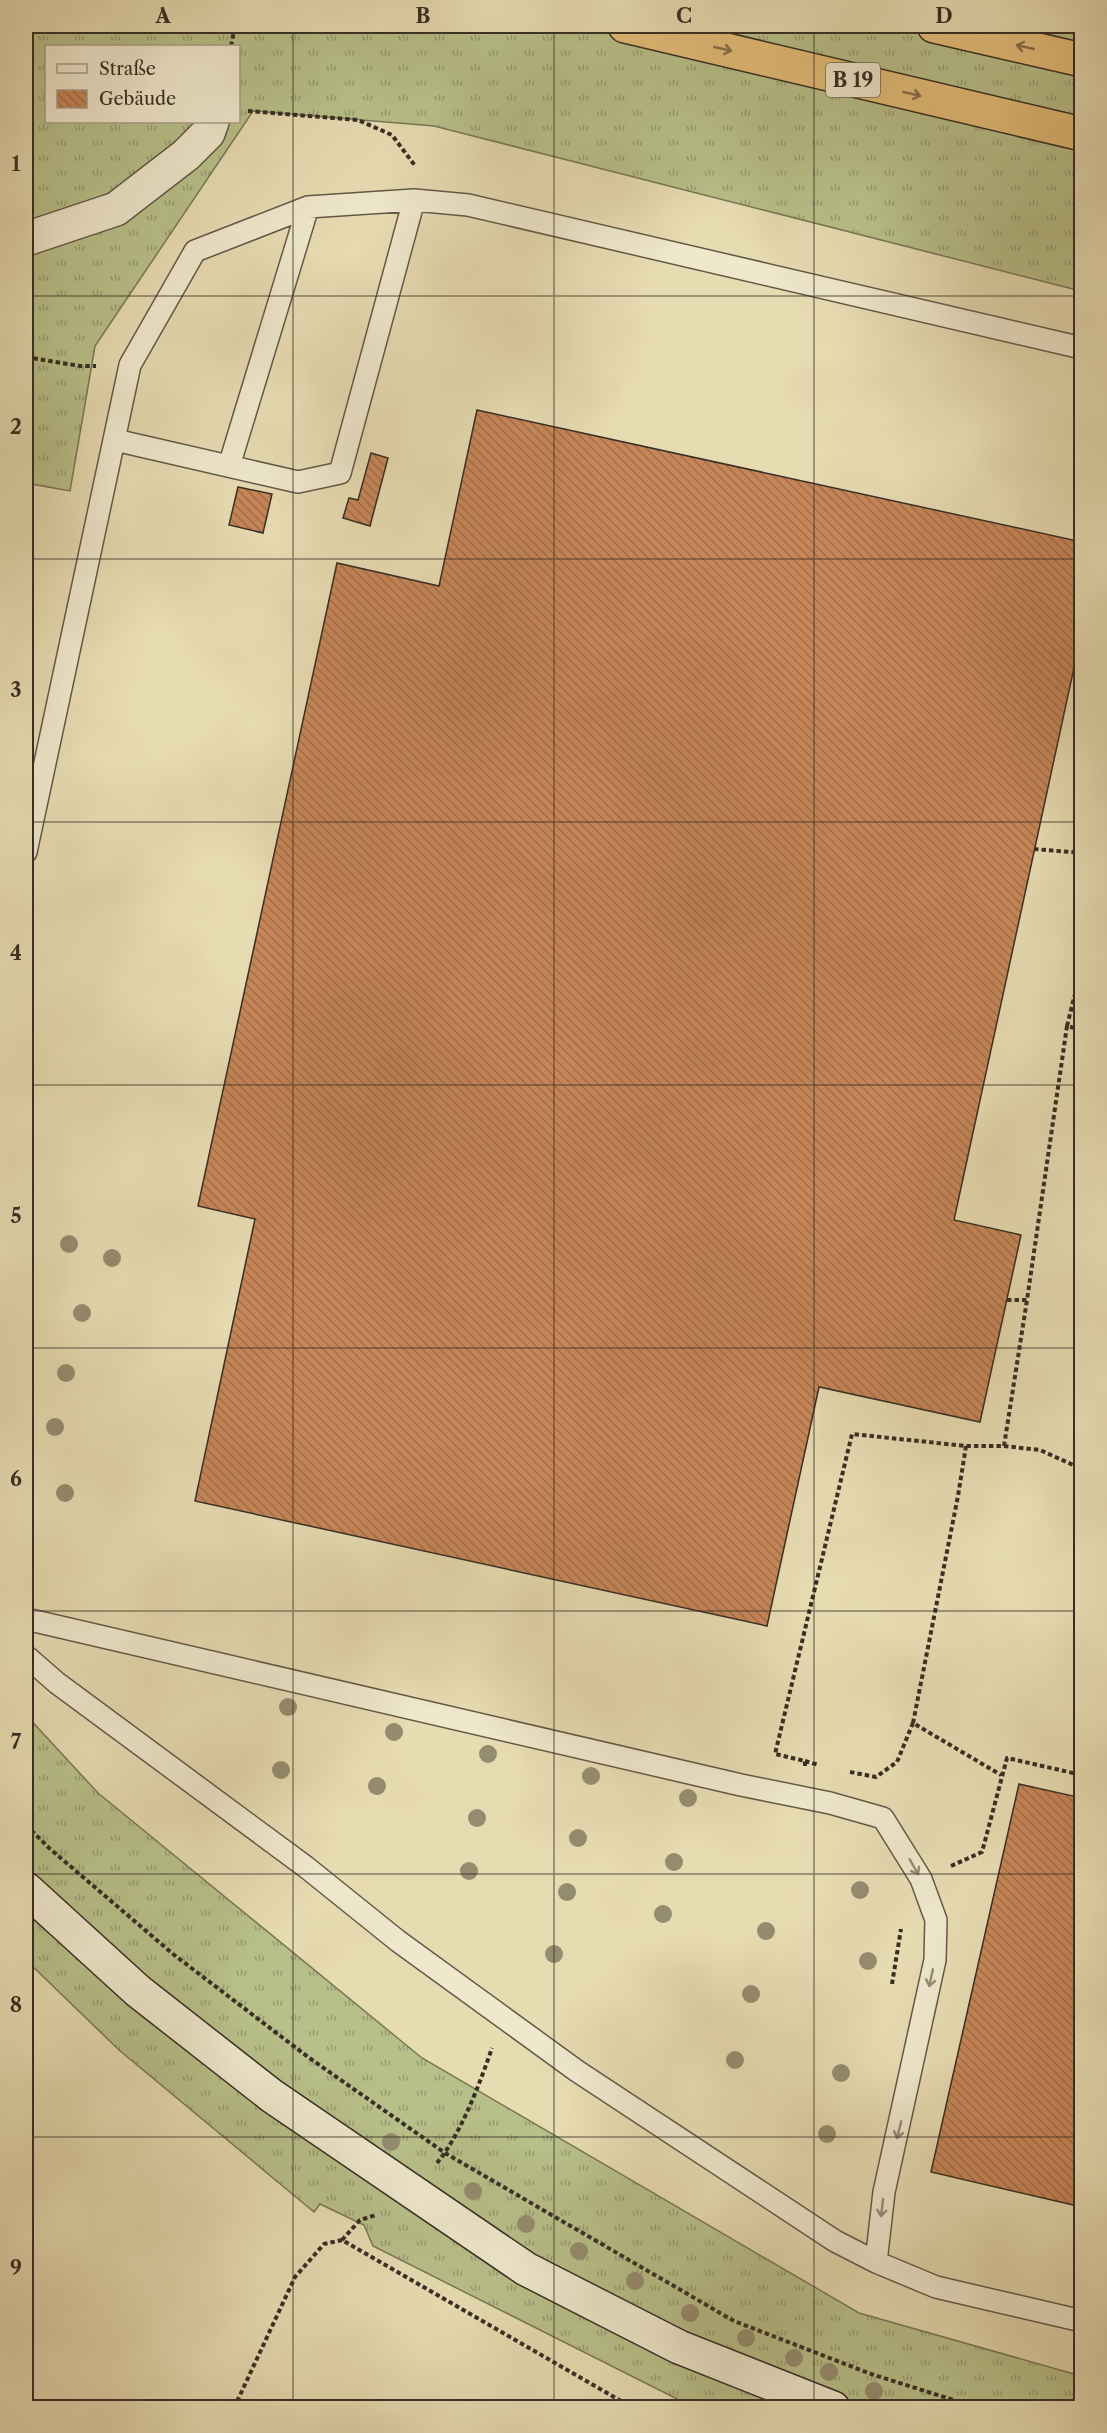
<svg xmlns="http://www.w3.org/2000/svg" width="1107" height="2433" viewBox="0 0 1107 2433" font-family="'Libre Caslon Text',serif">
  <style>
    .grass { fill: url(#grass-tufts); stroke: #787757; stroke-width: 1.5; fill-rule: evenodd }
    .building { fill: url(#building-back-hatch); stroke: #372e24; stroke-width: 1.5 }
    .lines { fill: none; stroke-linecap: round; stroke-linejoin: round }
    .lane-casing { stroke: #635948; stroke-width: 24 }
    .street-casing { stroke: #635948; stroke-width: 36 }
    .secondary-casing { stroke: #372e24; stroke-width: 36 }
    .highway-casing { stroke: #372e24; stroke-width: 36 }
    .path { stroke: #372e24; stroke-width: 4; stroke-dasharray: 4.5 3; stroke-linecap: butt }
    .lane { stroke: #efe8cd; stroke-width: 21 }
    .street { stroke: #efe8cd; stroke-width: 33 }
    .secondary { stroke: #efe8cd; stroke-width: 33 }
    .highway { stroke: #e4be79; stroke-width: 33 }
    .tree { fill: #948c6f }
    .oneway { stroke: #856f4a }
    .oneway2 { stroke: #938b78 }
    .grid { fill: none; stroke: #372e24; stroke-width: 1.5; stroke-opacity: 0.55 }
    .labels { text-anchor: middle; stroke-width: 6; stroke-linejoin: round; paint-order: stroke }
    .shield { fill: #efe8cd; stroke: #6e6657; stroke-width: 1.5 }
    .shield-label { font-size: 20px; font-weight: bold; fill: #372e24 }
    .neatline { fill: none; stroke: #372e24; stroke-width: 2 }
    .grid-label { font-size: 20px; text-anchor: middle; font-weight: bold; fill: #372e24 }
  </style>
  <defs>
    <pattern id="grass-tufts" width="24" height="20" patternUnits="userSpaceOnUse" patternTransform="scale(1.5)"><rect width="24" height="20" fill="#b8c08a"/><path d="M3 7l-1-3M5 7V3M7 7l1-3M15 17l-1-3M17 17v-4M19 17l1-3" fill="none" stroke="#969c71"/></pattern>
    <pattern id="building-back-hatch" width="6" height="6" patternUnits="userSpaceOnUse" patternTransform="scale(1.5)"><rect width="6" height="6" fill="#c78658"/><path d="M-1 5l2 2M0 0l6 6M5-1l2 2" fill="none" stroke="#a26e49"/></pattern>
  </defs>
  <rect width="100%" height="100%" fill="#e7dbb2"/>
  <filter id="stains"><feTurbulence type="fractalNoise" baseFrequency=".00333" numOctaves="4"/><feColorMatrix values="0 0 0 0 .2 0 0 0 0 .09 0 0 0 0 .02 0 0 0 .5 -.17"/></filter>
  <radialGradient id="worn" r=".72"><stop offset=".6" stop-color="#630" stop-opacity="0"/><stop offset="1" stop-color="#630" stop-opacity=".3"/></radialGradient>
  <path class="grass" d="M26 26H1081V291L434 126 253 111 95 346 70 491 26 483ZM46 46H238V122H46Z
    M26 1715 98 1793 422 2058 859 2313 1081 2376V2407H693L373 2246 364 2225 320 2204 314 2212 119 2050 26 1960Z"/>
  <path class="building" d="M477 410 1082 542V631L954 1220 1021 1235 980 1422 819 1387 767 1626 195 1501 255 1219 198 1206 337 563 439 586Z
    M371 453 388 458 370 526 343 518 349 498 358 500Z
    M238 487 272 494 263 533 229 525Z
    M1019 1784 1082 1798V2207L931 2172Z"/>
  <g class="lines">
    <defs>
      <path id="lane" d="M115 440 298 482 340 473 414 200
        M229 466 308 207
        M26 852 130 365 195 251 308 207 414 200 468 205 1082 348
        M26 1619 741 1785 830 1803 883 1818 921 1879 936 1920 935 1960 884 2192 876 2262
        M26 1656 57 1683 306 1867 398 1941 577 2071 835 2241 876 2262 936 2287 1082 2321"/>
      <path id="street" d="M26 239 116 209 186 155 208 133 212 122"/>
      <path id="secondary" d="M26 1889 138 1991 272 2096 526 2269 679 2347 833 2408"/>
      <path id="highway" d="M625 26 1082 134
        M934 26 1082 60"/>
    </defs>
    <use href="#lane" class="lane-casing"/>
    <use href="#street" class="street-casing"/>
    <use href="#secondary" class="secondary-casing"/>
    <use href="#highway" class="highway-casing"/>
    <path class="path" d="M231 46 235 26
      M248 111 358 120 392 135 416 167
      M26 357 80 366H96
      M1034 849 1082 853
      M1067 1026 1082 966
      M1007 1300H1027L1067 1026 1082 1030
      M966 1446 958 1496 913 1723 1001 1775
      M1004 1446 1040 1450 1082 1469
      M805 1761 819 1765
      M805 1766V1761L775 1754 852 1434 966 1446H1004L1027 1300
      M850 1772 876 1777 897 1762 913 1723
      M26 1825 49 1848 173 1954 308 2057 445 2153 734 2321 871 2374 979 2408
      M951 1866 982 1852 1007 1758 1082 1775
      M892 1984 901 1929
      M437 2163C461 2134 480 2083 492 2048
      M342 2240 360 2220 376 2215
      M234 2408 295 2277 324 2244 342 2240 633 2408"/>
    <use href="#lane" class="lane"/>
    <use href="#street" class="street"/>
    <use href="#secondary" class="secondary"/>
    <use href="#highway" class="highway"/>
  </g>
  <g class="tree">
    <circle cx="69" cy="1244" r="9"/>
    <circle cx="112" cy="1258" r="9"/>
    <circle cx="82" cy="1313" r="9"/>
    <circle cx="66" cy="1373" r="9"/>
    <circle cx="55" cy="1427" r="9"/>
    <circle cx="65" cy="1493" r="9"/>
    <circle cx="288" cy="1707" r="9"/>
    <circle cx="394" cy="1732" r="9"/>
    <circle cx="488" cy="1754" r="9"/>
    <circle cx="281" cy="1770" r="9"/>
    <circle cx="591" cy="1776" r="9"/>
    <circle cx="377" cy="1786" r="9"/>
    <circle cx="688" cy="1798" r="9"/>
    <circle cx="477" cy="1818" r="9"/>
    <circle cx="578" cy="1838" r="9"/>
    <circle cx="674" cy="1862" r="9"/>
    <circle cx="469" cy="1871" r="9"/>
    <circle cx="860" cy="1890" r="9"/>
    <circle cx="567" cy="1892" r="9"/>
    <circle cx="663" cy="1914" r="9"/>
    <circle cx="766" cy="1931" r="9"/>
    <circle cx="554" cy="1954" r="9"/>
    <circle cx="868" cy="1961" r="9"/>
    <circle cx="751" cy="1994" r="9"/>
    <circle cx="735" cy="2060" r="9"/>
    <circle cx="841" cy="2073" r="9"/>
    <circle cx="827" cy="2134" r="9"/>
    <circle cx="391" cy="2142" r="9"/>
    <circle cx="473" cy="2191" r="9"/>
    <circle cx="526" cy="2224" r="9"/>
    <circle cx="579" cy="2251" r="9"/>
    <circle cx="635" cy="2281" r="9"/>
    <circle cx="690" cy="2313" r="9"/>
    <circle cx="746" cy="2338" r="9"/>
    <circle cx="794" cy="2358" r="9"/>
    <circle cx="829" cy="2372" r="9"/>
    <circle cx="874" cy="2391" r="9"/>
  </g>
  <defs><path id="oneway-shaft" d="M-6 0H5M1.5-3L5.5 0L1.5 3" fill="none" stroke-width="1.6" stroke-linecap="round" stroke-linejoin="round" transform="scale(1.5)"/></defs>
  <g class="oneway">
    <use href="#oneway-shaft" transform="translate(1025 47) rotate(-167)"/>
    <use href="#oneway-shaft" transform="translate(723 49) rotate(13)"/>
    <use href="#oneway-shaft" transform="translate(912 94) rotate(13)"/>
  </g>
  <g class="oneway2">
    <use href="#oneway-shaft" transform="translate(914 1867) rotate(60)"/>
    <use href="#oneway-shaft" transform="translate(931 1978) rotate(102)"/>
    <use href="#oneway-shaft" transform="translate(899 2130) rotate(104)"/>
    <use href="#oneway-shaft" transform="translate(882 2208) rotate(97)"/>
  </g>
  <path class="grid" d="M293 26V2408M554 26V2408M814 26V2408M26 296H1082M26 559H1082M26 822H1082M26 1085H1082M26 1348H1082M26 1611H1082M26 1874H1082M26 2137H1082"/>
  <g class="labels">
    <rect class="shield" x="826" y="63" width="54" height="34" rx="4.5"/>
    <g class="shield-label">
      <text x="853" y="87">B 19</text>
    </g>
  </g>
  <rect width="1107" height="2433" fill="none" stroke="#e7dbb2" stroke-width="66"/>
  <rect x="45" y="45" width="195" height="78" fill="#efe8cd" stroke="#a59e89" stroke-width="1.5"/>
  <rect x="57" y="64" width="30" height="9" fill="#efe8cd" stroke="#a59e89" stroke-width="1.5"/>
  <text x="99" y="75" font-size="18" fill="#372e24">Straße</text>
  <rect x="57" y="90" width="30" height="18" fill="url(#building-back-hatch)" stroke="#a59e89" stroke-width="1.5"/>
  <text x="99" y="105" font-size="18" fill="#372e24">Gebäude</text>
  <rect x="33" y="33" width="1041" height="2367" class="neatline"/>
  <g class="grid-label">
    <text x="163" y="23">A</text>
    <text x="423" y="23">B</text>
    <text x="684" y="23">C</text>
    <text x="944" y="23">D</text>
    <text x="16" y="171">1</text>
    <text x="16" y="434">2</text>
    <text x="16" y="697">3</text>
    <text x="16" y="960">4</text>
    <text x="16" y="1223">5</text>
    <text x="16" y="1486">6</text>
    <text x="16" y="1749">7</text>
    <text x="16" y="2012">8</text>
    <text x="16" y="2275">9</text>
  </g>
  <rect width="100%" height="100%" filter="url(#stains)"/>
  <rect width="100%" height="100%" fill="url(#worn)"/>
</svg>
